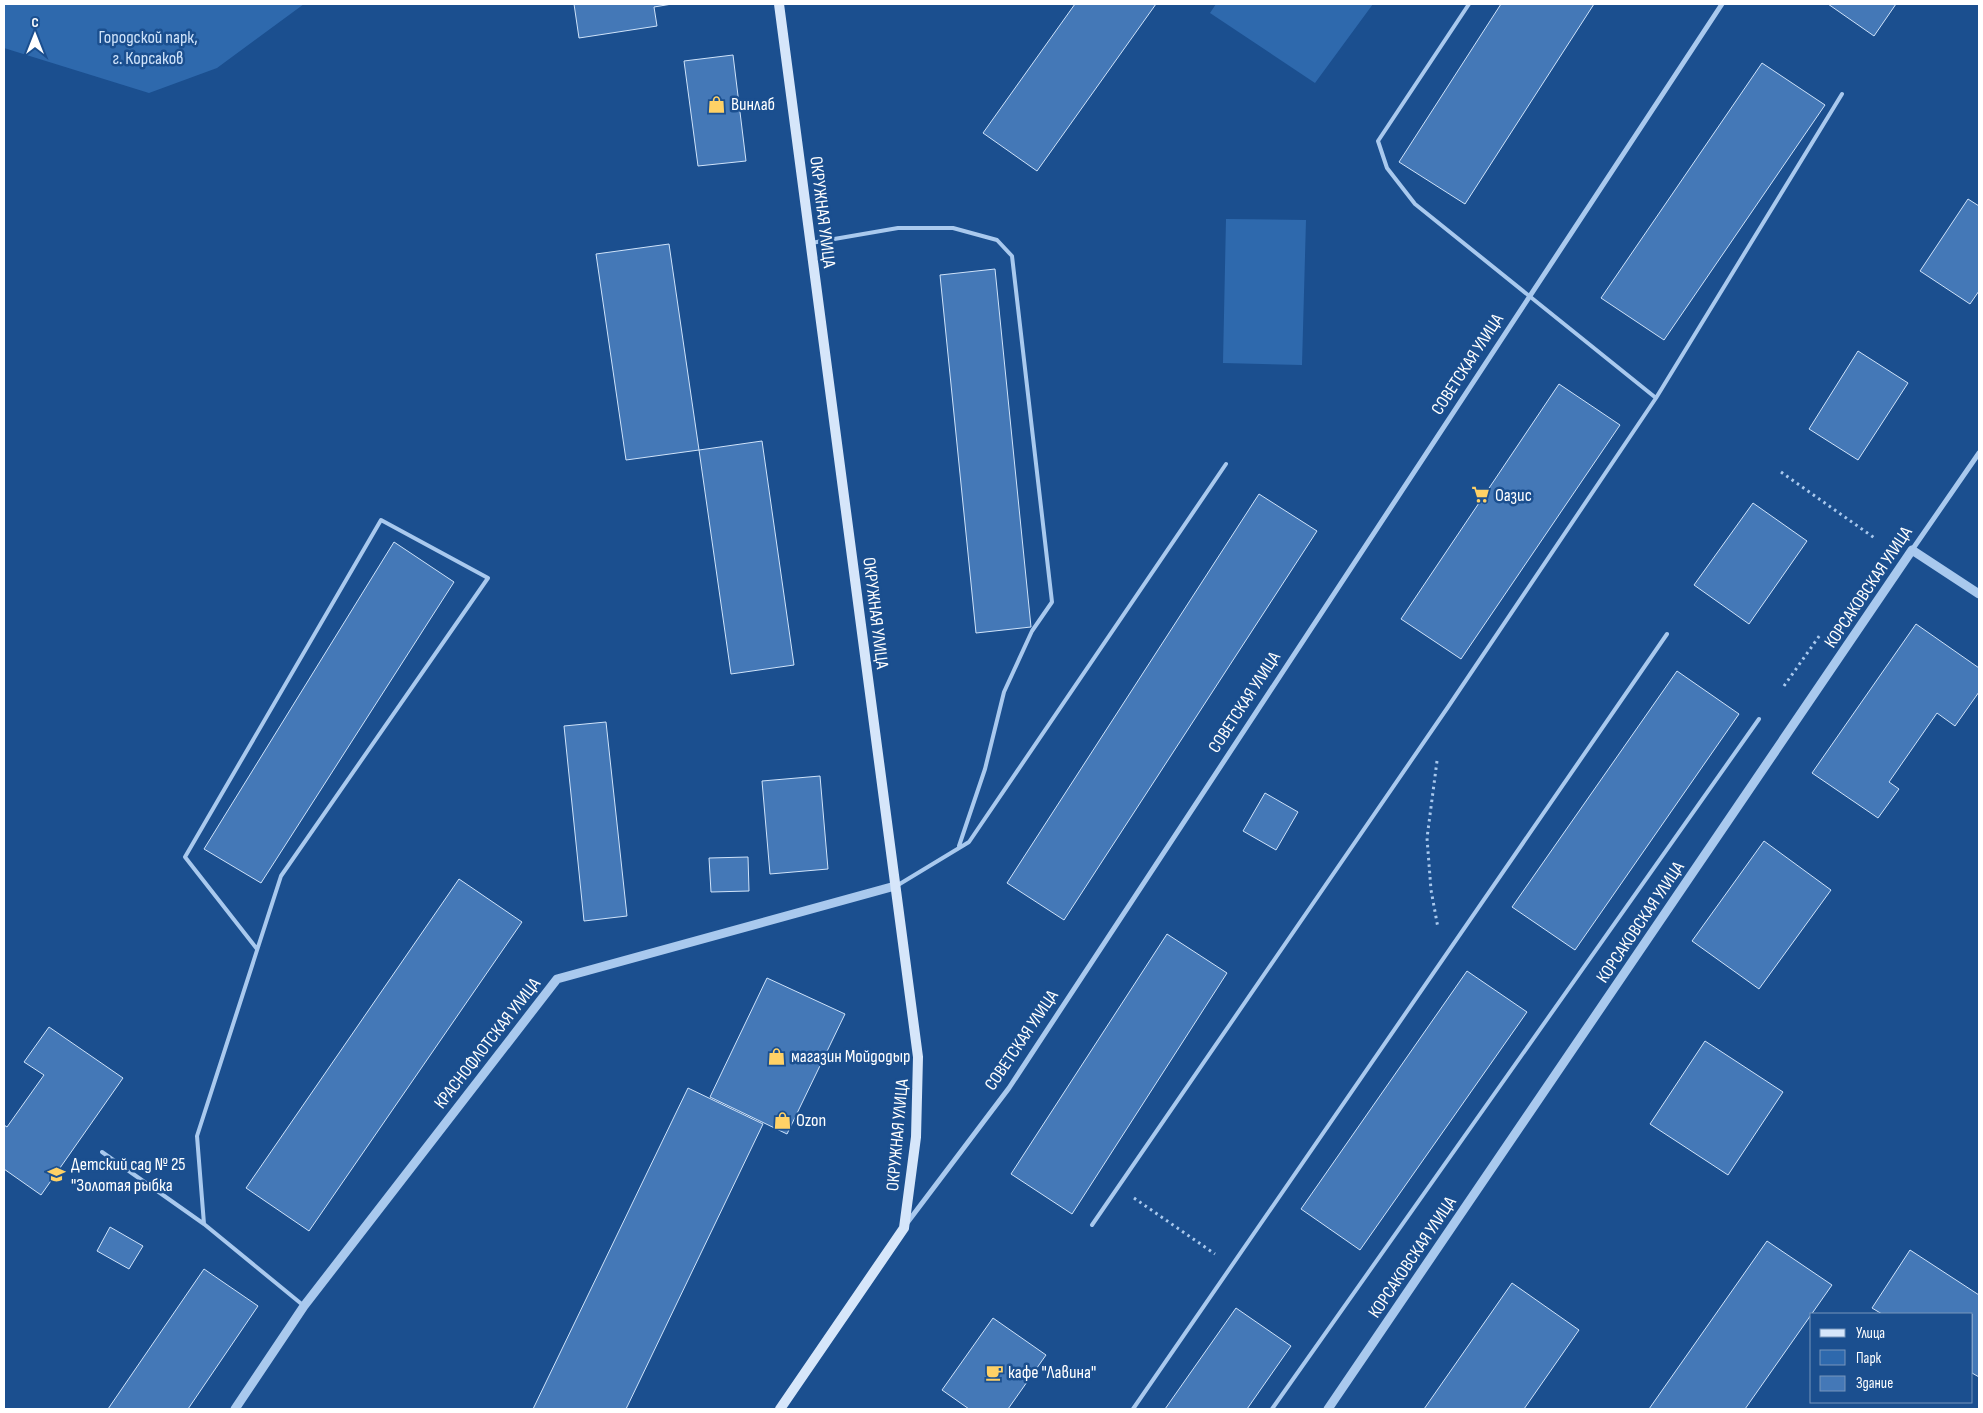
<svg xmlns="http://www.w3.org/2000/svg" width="1983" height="1413" viewBox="0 0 1983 1413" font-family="'Sofia Sans Condensed',sans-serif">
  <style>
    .green { fill: #2e69ad }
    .building { fill: #4478b7; stroke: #cfe3fa }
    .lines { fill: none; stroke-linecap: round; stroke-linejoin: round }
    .path { stroke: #a9c9ee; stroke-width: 3; stroke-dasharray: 2.5 4; stroke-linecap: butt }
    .service { stroke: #a9c9ee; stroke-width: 4 }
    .minor { stroke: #a9c9ee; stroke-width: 5 }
    .tertiary { stroke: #a9c9ee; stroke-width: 9 }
    .secondary { stroke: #d6e6fa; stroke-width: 10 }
    .labels { text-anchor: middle; stroke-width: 5; stroke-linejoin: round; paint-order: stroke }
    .park-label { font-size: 18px; fill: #cfe3fa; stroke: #1b4f8f }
    .poi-label { font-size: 18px; fill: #fff; stroke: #1b4f8f; text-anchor: start }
    .street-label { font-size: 18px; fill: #fff; stroke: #1b4f8f }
  </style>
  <rect width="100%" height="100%" fill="#1b4f8f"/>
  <path class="green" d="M4 4H304L217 68 149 93 4 48Z
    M1216 4H1373L1315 83 1210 13Z
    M1226 219 1306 220 1302 365 1223 363Z"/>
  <path class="building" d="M574 4H672L654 7 657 26 579 38Z
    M1075 4H1156L1037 171 983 133Z
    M1501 4H1594L1465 204 1399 162Z
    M1828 4H1896L1874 36Z
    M733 55 746 161 698 166 684 61Z
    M1762 63 1825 105 1664 340 1601 298Z
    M1968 199 1979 206V291L1970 304 1920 271Z
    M669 244 699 450 626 460 596 254Z
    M995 269 1031 627 976 633 940 275Z
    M1858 351 1908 383 1858 460 1809 429Z
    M1559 384 1620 425 1461 659 1401 619Z
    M762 441 794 665 731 674 699 450Z
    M1259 494 1317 531 1064 920 1007 883Z
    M1753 503 1807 541 1749 624 1694 585Z
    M394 542 454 582 261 883 204 849Z
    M1916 624 1979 668V692L1955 726 1937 713 1889 782 1899 789 1878 818 1812 773Z
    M1677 671 1739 714 1575 950 1512 907Z
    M606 722 627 916 584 921 564 726Z
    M820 776 828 869 770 874 762 781Z
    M1265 793 1298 812 1276 850 1243 831Z
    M1764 841 1831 890 1759 989 1692 941Z
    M748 857 749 891 711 892 709 858Z
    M459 879 522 922 309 1231 246 1188Z
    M1167 934 1227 973 1072 1214 1011 1174Z
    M1467 971 1527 1012 1360 1250 1301 1209Z
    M767 978 845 1014 787 1134 710 1097Z
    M49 1027 123 1078 41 1195 4 1169V1125L7 1127 44 1075 24 1062Z
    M1705 1041 1783 1092 1728 1175 1650 1124Z
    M688 1088 763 1124 626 1409H533Z
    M110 1227 143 1246 129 1269 97 1251Z
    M1767 1241 1832 1285 1745 1409H1649Z
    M1910 1250 1979 1295V1377L1972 1373V1314H1882L1872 1308Z
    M204 1269 258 1306 188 1409H108Z
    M1512 1283 1579 1330 1524 1409H1424Z
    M1236 1308 1291 1346 1247 1409H1165Z
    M993 1318 1046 1355 1008 1409H969L942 1390Z"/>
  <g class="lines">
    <path class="path" d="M1781 472 1876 539
      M1784 686 1820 635
      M1437 761 1427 838 1431 890 1438 928
      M1134 1198 1215 1254"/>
    <path class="service" d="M811 243 898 228H953L997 240 1012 256 1052 602 1032 631 1004 692 985 769 959 846
      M1656 398 1842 94
      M898 885 969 842 1226 464
      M257 949 185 857 381 520 488 578 281 876 197 1136 204 1224 304 1306
      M102 1152 204 1224
      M1092 1225 1448 707 1656 398 1415 204 1387 168 1378 141 1469 4
      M1133 1409 1667 634
      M1272 1409 1759 719"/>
    <path class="minor" d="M1912 550 1979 453
      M907 1223 1009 1088 1722 4"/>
    <path class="tertiary" d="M235 1409 304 1306 557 979 895 886
      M1328 1409 1912 550 1979 594"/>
    <path class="secondary" d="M779 4 918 1057 916 1137 904 1228 780 1409"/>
  </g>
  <defs>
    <symbol id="shop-bare" viewBox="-9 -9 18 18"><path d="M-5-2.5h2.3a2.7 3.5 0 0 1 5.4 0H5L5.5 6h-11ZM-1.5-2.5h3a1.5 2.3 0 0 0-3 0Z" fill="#ffd166" stroke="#1b4f8f" stroke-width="2.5" paint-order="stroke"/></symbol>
    <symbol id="supermarket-bare" viewBox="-9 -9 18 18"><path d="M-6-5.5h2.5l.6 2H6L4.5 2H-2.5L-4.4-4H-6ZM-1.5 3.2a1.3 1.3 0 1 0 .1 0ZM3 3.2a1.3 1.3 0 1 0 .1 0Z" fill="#ffd166" stroke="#1b4f8f" stroke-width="2.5" paint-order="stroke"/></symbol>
    <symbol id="school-bare" viewBox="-9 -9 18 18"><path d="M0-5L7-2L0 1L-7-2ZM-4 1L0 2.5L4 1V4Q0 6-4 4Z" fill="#ffd166" stroke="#1b4f8f" stroke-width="2.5" paint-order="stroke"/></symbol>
    <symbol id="cafe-bare" viewBox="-9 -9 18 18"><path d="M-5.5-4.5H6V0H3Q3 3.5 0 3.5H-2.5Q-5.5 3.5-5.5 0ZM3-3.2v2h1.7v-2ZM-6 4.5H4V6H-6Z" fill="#ffd166" stroke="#1b4f8f" stroke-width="2.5" paint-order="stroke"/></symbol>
  </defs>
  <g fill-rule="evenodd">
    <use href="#shop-bare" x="704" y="92" width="25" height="25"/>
    <use href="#supermarket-bare" x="1468" y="482" width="25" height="25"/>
    <use href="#shop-bare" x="764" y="1044" width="25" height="25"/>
    <use href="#shop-bare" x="770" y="1108" width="25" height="25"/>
    <use href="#school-bare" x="44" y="1162" width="25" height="25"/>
    <use href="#cafe-bare" x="982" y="1360" width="25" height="25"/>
  </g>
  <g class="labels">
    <g class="park-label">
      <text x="148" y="43">Городской парк,<tspan x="148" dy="21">г. Корсаков</tspan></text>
    </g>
    <g class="poi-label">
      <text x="731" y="110">Винлаб</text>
      <text x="1495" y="501">Оазис</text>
      <text x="791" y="1062">магазин Мойдодыр</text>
      <text x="796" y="1126">Ozon</text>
      <text x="71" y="1170">Детский сад № 25<tspan x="71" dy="21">"Золотая рыбка</tspan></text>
      <text x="1008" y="1378">кафе "Лавина"</text>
    </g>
    <g class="street-label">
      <text transform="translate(823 212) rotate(83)" y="6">ОКРУЖНАЯ УЛИЦА</text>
      <text transform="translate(1467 364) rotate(-57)" y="6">СОВЕТСКАЯ УЛИЦА</text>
      <text transform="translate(1868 587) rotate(-56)" y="6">КОРСАКОВСКАЯ УЛИЦА</text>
      <text transform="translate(876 613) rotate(83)" y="6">ОКРУЖНАЯ УЛИЦА</text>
      <text transform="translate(1244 702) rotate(-57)" y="6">СОВЕТСКАЯ УЛИЦА</text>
      <text transform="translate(1640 922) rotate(-56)" y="6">КОРСАКОВСКАЯ УЛИЦА</text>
      <text transform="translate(1021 1040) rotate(-56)" y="6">СОВЕТСКАЯ УЛИЦА</text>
      <text transform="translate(487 1043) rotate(-52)" y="6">КРАСНОФЛОТСКАЯ УЛИЦА</text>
      <text transform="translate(897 1135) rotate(-85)" y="6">ОКРУЖНАЯ УЛИЦА</text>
      <text transform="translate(1412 1257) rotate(-56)" y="6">КОРСАКОВСКАЯ УЛИЦА</text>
    </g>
  </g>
  <rect width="1983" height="1413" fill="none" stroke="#ffffff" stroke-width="10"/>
  <rect x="1810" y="1313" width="162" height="90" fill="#1b4f8f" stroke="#7695bc"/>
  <rect x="1820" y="1329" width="25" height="8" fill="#d6e6fa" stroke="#7695bc"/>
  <text x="1856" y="1338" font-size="15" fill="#ffffff">Улица</text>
  <rect x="1820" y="1350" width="25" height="15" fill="#2e69ad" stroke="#7695bc"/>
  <text x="1856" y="1363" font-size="15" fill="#ffffff">Парк</text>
  <rect x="1820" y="1376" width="25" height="15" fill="#4478b7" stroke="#7695bc"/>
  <text x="1856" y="1388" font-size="15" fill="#ffffff">Здание</text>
  <g transform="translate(35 35)" stroke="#1b4f8f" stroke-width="4" paint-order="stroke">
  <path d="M0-4L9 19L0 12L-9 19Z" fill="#ffffff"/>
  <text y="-8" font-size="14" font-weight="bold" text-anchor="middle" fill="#ffffff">С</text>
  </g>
</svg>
